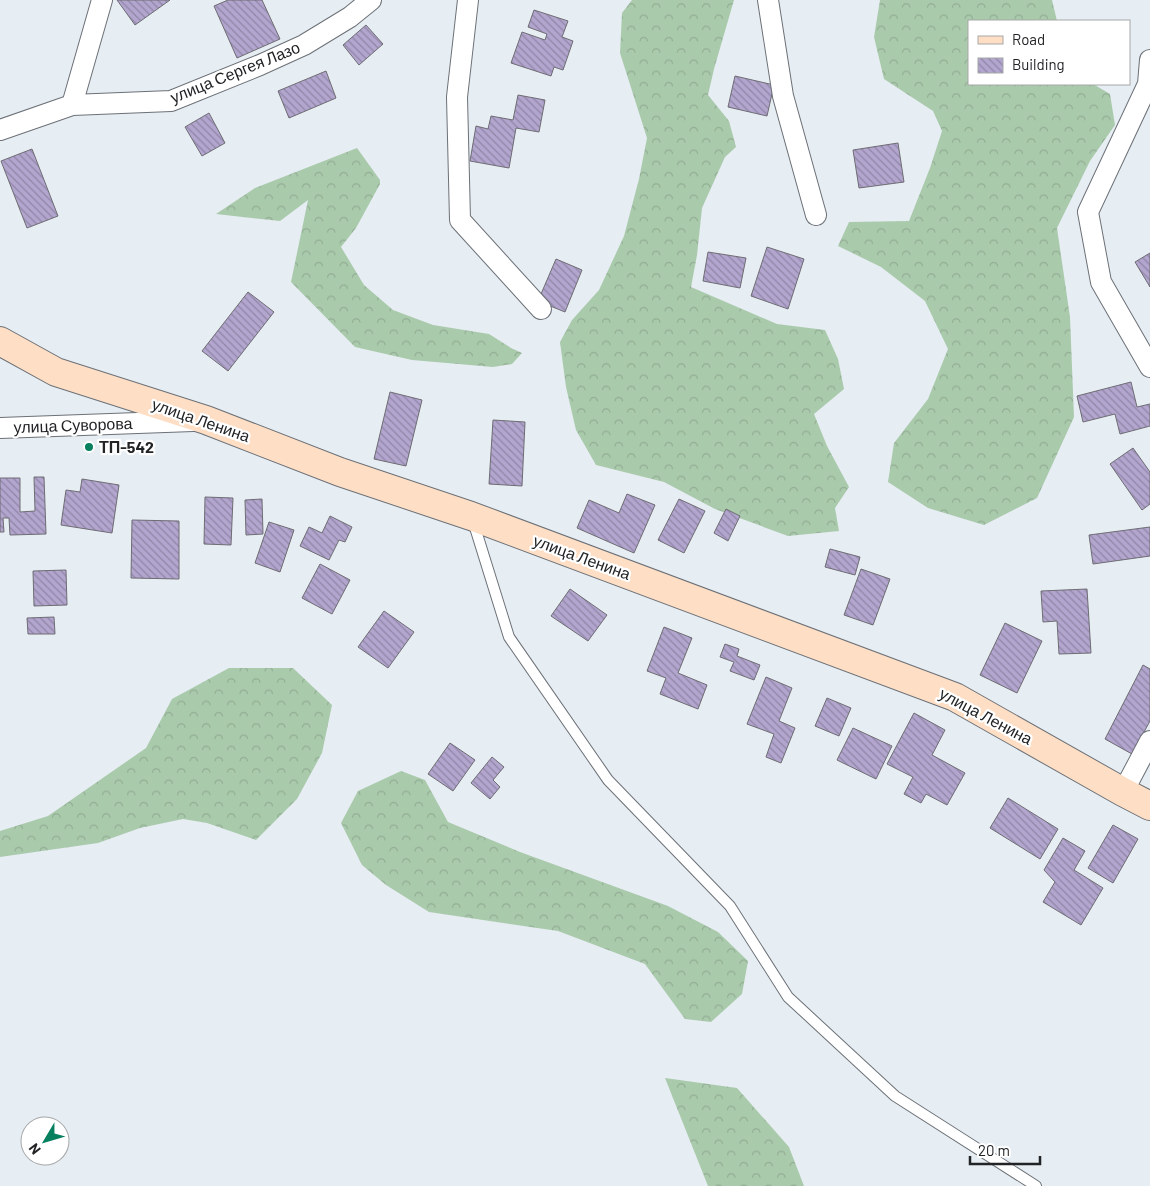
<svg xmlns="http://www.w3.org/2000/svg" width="1150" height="1186" viewBox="0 0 1150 1186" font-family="Barlow,sans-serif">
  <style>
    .forest { fill: url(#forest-crowns) }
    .building { fill: url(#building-back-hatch); stroke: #6e6c73 }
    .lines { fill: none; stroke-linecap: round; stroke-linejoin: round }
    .lane-casing { stroke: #6c7177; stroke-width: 12 }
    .street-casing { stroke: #6c7177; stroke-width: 22 }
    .secondary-casing { stroke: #6c7177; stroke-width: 30 }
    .lane { stroke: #fff; stroke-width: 10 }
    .street { stroke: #fff; stroke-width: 20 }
    .secondary { stroke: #fedec4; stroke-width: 28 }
    .poi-dot { fill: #06805f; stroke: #fff; stroke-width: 2 }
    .labels { text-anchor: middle; stroke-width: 4.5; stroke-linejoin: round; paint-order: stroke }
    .street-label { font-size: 16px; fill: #212325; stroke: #fff }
    .poi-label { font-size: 16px; font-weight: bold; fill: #212325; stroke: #fff; text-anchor: start }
  </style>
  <defs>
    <pattern id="forest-crowns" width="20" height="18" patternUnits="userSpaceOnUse" patternTransform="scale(1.25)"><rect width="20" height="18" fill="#aacaac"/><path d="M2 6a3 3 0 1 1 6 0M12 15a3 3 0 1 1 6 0" fill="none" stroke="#92ad94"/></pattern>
    <pattern id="building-back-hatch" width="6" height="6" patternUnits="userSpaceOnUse" patternTransform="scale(1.25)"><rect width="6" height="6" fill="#b2a5ce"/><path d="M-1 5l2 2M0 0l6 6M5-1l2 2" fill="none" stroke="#9086a7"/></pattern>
  </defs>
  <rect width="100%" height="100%" fill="#e6edf3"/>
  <path class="forest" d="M632 0H734L714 69 708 95 729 121 736 147 725 157 702 208 697 255 691 287 777 324 825 330 838 359 844 389 814 414 827 446 849 487 835 508 839 531 788 536 715 509 664 482 596 465 576 430 566 387 560 342 572 320 599 290 624 236 639 179 647 138 620 53 622 13Z
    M880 0H1052L1057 21H969V84H1093L1110 94 1115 125 1090 161 1057 228 1070 317 1074 417 1037 498 984 525 928 508 888 482 894 443 928 399 948 349 925 301 881 267 838 246 849 222 909 221 930 168 942 131 933 111 884 79 874 37Z
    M357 148 380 180V184L356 228 341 247 364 285 393 310 433 325 489 334 511 348 522 353 512 364 493 367 412 360 355 347 291 282 308 200 280 221 216 214 255 188Z
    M229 668H293L332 705 322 753 297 799 256 840 207 823 183 819 140 828 98 843 0 857V831L48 816 146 748 172 699Z
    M401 771 425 780 448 822 520 852 668 906 718 932 748 961 742 994 711 1022 685 1019 645 964 558 931 429 912 386 885 362 865 341 823 358 791Z
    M665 1078 737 1088 789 1147 804 1186H708Z"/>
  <path class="building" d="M117 0H170L135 25Z
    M228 0H262L280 39 237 58 214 6Z
    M534 10 568 21 562 37 573 41 563 70 554 67 551 76 511 63 522 32 545 40 547 34 528 27Z
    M366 25 383 44 359 65 343 45Z
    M326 71 336 98 289 118 278 91Z
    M735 76 774 85 767 116 728 107Z
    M518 95 545 100 539 132 516 128 509 168 470 161 476 126 488 129 491 116 513 120Z
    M209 113 225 143 202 156 185 127Z
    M898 143 904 182 859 188 853 150Z
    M32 149 58 216 27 228 1 161Z
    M767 247 804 259 788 309 751 296Z
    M708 252 746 258 740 288 703 281Z
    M1150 253V287L1135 262Z
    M556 259 582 270 565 312 538 301Z
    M248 292 274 312 228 371 202 351Z
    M1131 382 1137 407 1150 404V426L1120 434 1115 414 1083 422 1077 396Z
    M390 392 422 400 406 466 374 459Z
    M493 420 525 422 522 486 489 484Z
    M1133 448 1150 472V504L1142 510 1110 464Z
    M34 477H44L46 534 10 535 9 518H3L4 532H0V478H20V512L35 511Z
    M82 479 119 485 112 533 61 525 66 490 80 492Z
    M627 494 655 505 634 553 577 528 589 500 619 513Z
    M205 497 233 498 231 545 204 544Z
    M262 499 263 534 246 535 245 500Z
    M679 499 705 511 684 553 658 540Z
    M726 509 740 516 728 541 714 533Z
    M330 516 352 527 345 542 339 540 329 560 300 546 309 527 322 533Z
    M132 520 179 521V579L131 578Z
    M269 522 294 530 280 572 255 563Z
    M1150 527V556L1093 564 1089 535Z
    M830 549 860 557 855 575 825 567Z
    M320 564 350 580 332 614 302 598Z
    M861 569 890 579 873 625 844 615Z
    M66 570 67 605 34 606 33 571Z
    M570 589 607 615 588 641 551 616Z
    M1087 589 1091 653 1059 654 1057 621 1043 622 1041 591Z
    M384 611 414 632 388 668 358 647Z
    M54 617 55 634H28L27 618Z
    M1005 623 1042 641 1017 693 980 675Z
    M664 627 692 638 678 673 707 685 698 709 660 694 666 678 647 671Z
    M725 644 739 649 737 656 760 665 754 680 730 671 734 662 720 657Z
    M1143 665 1150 669V721L1132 754 1105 739Z
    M766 677 792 688 779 721 795 728 781 763 766 757 774 734 747 724Z
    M827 698 851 708 839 736 815 726Z
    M914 713 945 730 932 755 965 773 947 805 926 794 921 803 904 794 913 777 887 764Z
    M853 728 892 746 876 779 837 760Z
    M450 743 475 760 453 791 428 774Z
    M492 757 504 767 493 780 500 787 490 799 471 783Z
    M1008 798 1058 829 1040 859 990 828Z
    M1113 825 1138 839 1113 883 1088 868Z
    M1063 838 1085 851 1074 870 1103 888 1081 925 1043 902 1055 882 1044 870Z"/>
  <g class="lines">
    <defs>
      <path id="lane" d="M473 521 509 637 608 780 730 906 788 997 895 1096 1036 1186"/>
      <path id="street" d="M468 0 457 97 460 220 541 309
        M768 0 783 96 816 215
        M1150 60 1148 84 1088 212 1101 282 1150 367
        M72 105 102 0
        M0 130 72 105 171 101 260 65 304 45 350 17 371 0
        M0 428 193 421
        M1123 792 1150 741"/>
      <path id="secondary" d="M0 341 56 372 206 420 340 472 471 516 955 697 1123 792 1150 806"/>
    </defs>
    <use href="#lane" class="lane-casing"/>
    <use href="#street" class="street-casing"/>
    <use href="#secondary" class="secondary-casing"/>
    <use href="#lane" class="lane"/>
    <use href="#street" class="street"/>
    <use href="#secondary" class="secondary"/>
  </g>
  <circle class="poi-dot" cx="89" cy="447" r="5"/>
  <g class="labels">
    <g class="street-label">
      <text transform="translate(235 72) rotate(-22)" y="6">улица Сергея Лазо</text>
      <text transform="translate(201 420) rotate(19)" y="6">улица Ленина</text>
      <text transform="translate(73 425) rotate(-2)" y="6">улица Суворова</text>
      <text transform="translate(582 557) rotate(20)" y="6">улица Ленина</text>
      <text transform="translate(986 716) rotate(28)" y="6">улица Ленина</text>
    </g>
    <g class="poi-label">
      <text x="99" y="453">ТП-542</text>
    </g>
  </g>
  <rect x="968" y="20" width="162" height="65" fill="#ffffff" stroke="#a6a7a8"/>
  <rect x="978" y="36" width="25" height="8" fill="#fedec4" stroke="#a6a7a8"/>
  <text x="1012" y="45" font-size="15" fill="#212325">Road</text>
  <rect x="978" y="58" width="25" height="15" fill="url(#building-back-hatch)" stroke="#a6a7a8"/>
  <text x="1012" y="70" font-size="15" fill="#212325">Building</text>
  <g transform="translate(45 1141) rotate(232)"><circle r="24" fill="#ffffff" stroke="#a6a7a8"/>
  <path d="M0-4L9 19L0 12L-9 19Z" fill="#06805f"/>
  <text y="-8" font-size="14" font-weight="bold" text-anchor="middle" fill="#212325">N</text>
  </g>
  <path d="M970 1156v8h70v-8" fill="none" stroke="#212325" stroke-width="2.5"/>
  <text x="978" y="1156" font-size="15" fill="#212325" stroke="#ffffff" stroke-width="4" paint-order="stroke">20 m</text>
</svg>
